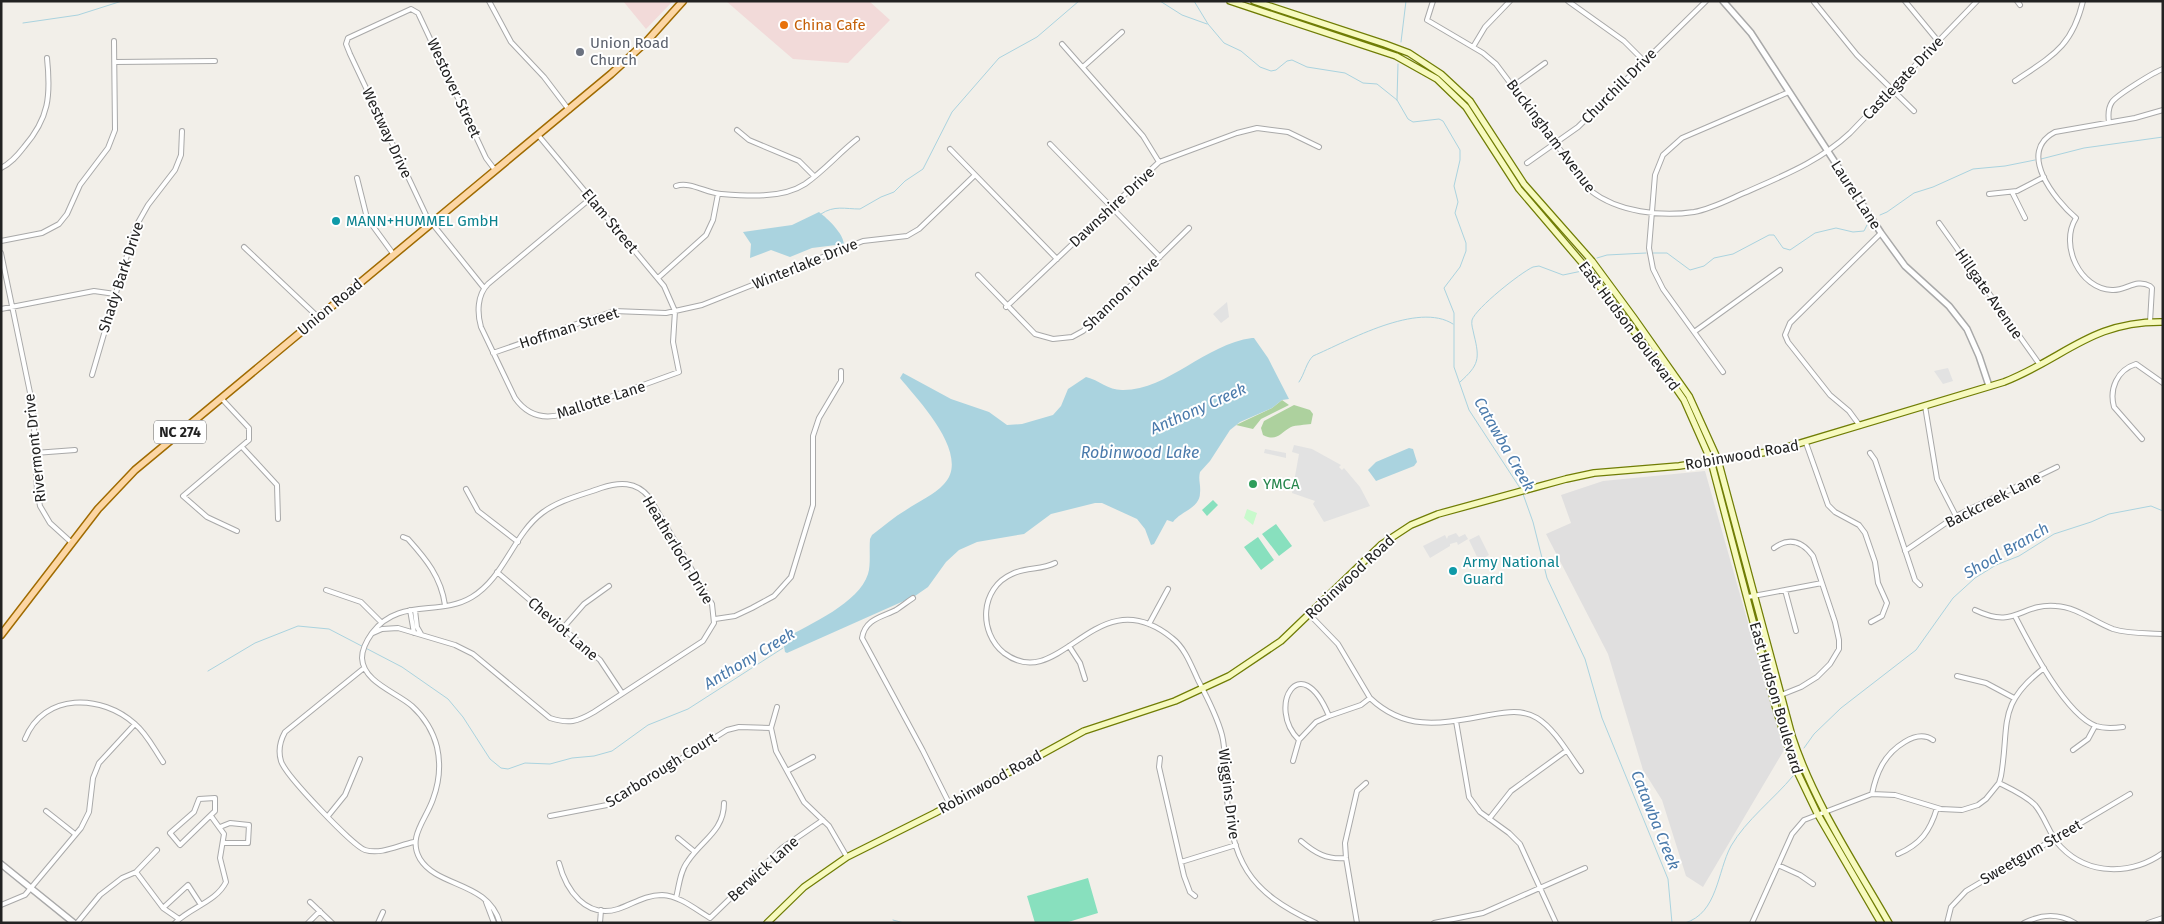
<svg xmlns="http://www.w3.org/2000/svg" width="2164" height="924" viewBox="0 0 2164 924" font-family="'Fira Sans',sans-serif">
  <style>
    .residential { fill: #e0dfdf }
    .commercial { fill: #f2dad9 }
    .forest { fill: #add19e }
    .park { fill: #c8facc }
    .pitch { fill: #88e0be }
    .parking { fill: #e2e2e2 }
    .water { fill: #aad3df }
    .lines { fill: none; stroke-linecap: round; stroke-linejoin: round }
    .stream { stroke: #aad3df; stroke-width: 1 }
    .minor-casing { stroke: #a9a9a9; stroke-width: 6 }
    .tertiary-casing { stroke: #a9a9a9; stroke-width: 8 }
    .secondary-casing { stroke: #707d05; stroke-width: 8 }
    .primary-casing { stroke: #a06b00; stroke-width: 9 }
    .minor { stroke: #fff; stroke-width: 4 }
    .tertiary { stroke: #fff; stroke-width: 5 }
    .secondary { stroke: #f7fabf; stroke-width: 5.5 }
    .primary { stroke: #fcd6a4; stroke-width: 6 }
    .food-dot { fill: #e8710a; stroke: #fff; stroke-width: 2 }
    .worship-dot { fill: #6b7280; stroke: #fff; stroke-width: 2 }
    .culture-dot { fill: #0f9aa8; stroke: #fff; stroke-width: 2 }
    .leisure-dot { fill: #2e9e5b; stroke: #fff; stroke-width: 2 }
    .labels { text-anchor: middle; stroke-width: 4; stroke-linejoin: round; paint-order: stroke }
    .shield { fill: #fff; stroke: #646464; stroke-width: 1 }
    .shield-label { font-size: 14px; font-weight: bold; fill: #222 }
    .food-label { font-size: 15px; fill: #c56008; stroke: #fff; text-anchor: start }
    .worship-label { font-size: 15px; fill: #5b616d; stroke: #fff; text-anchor: start }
    .street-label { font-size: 15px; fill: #222; stroke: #fff }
    .culture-label { font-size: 15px; fill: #0d838f; stroke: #fff; text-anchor: start }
    .leisure-label { font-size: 15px; fill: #27864d; stroke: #fff; text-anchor: start }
    .water-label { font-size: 16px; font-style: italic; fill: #4a7aab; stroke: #fff }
  </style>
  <rect width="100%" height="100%" fill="#f2efe9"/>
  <path class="residential" d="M1705 471 1784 750 1703 887 1686 876 1662 800 1643 770 1608 654 1546 534 1571 523 1561 495 1603 481Z"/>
  <path class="commercial" d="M623 1H673L646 29Z
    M726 1H869L890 20 848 63 793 59Z"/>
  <path class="forest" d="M1282 400 1289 405 1261 419 1253 429 1236 425 1272 408Z
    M1294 405 1310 410 1313 414 1311 424C1305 425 1296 425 1291 427 1280 433 1277 442 1263 435L1261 428 1264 421Z"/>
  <path class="park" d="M1247 509 1257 513 1253 525 1244 518Z"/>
  <path class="pitch" d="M1213 500 1218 505 1207 516 1202 510Z
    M1276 524 1292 546 1279 556 1262 534Z
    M1258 537 1274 560 1261 570 1244 547Z
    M1088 878 1098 913 1065 923H1035L1027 896Z"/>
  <path class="parking" d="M1227 302 1229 317 1221 323 1213 314Z
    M1948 368 1953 381 1943 384 1934 371Z
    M1294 445 1312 449 1341 465 1339 467 1342 470 1344 468 1360 487 1370 506 1324 522 1313 504 1315 501 1292 493 1299 454 1292 452Z
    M1265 449 1286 453V458L1264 453Z
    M1456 533 1459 537 1465 534 1468 539 1458 545 1457 542 1450 544V546L1430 558 1423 546 1445 535 1447 539 1448 536Z
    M1479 535 1489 555 1479 561 1469 540Z"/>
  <path class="water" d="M819 212C828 219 843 233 844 244L812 248 790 257 771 250 750 258 751 244 743 232 792 225Z
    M1252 338H1254L1268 358 1289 399 1282 400 1272 408 1240 422 1230 430 1210 461 1200 472C1198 480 1201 485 1200 493 1200 508 1181 511 1173 522L1167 520 1154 544 1151 545 1145 529 1137 519 1102 503H1095L1051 514 1024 534 977 542 959 550 946 562 928 587 915 596 787 653 785 652 783 641 785 638C810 624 859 603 868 574 871 564 869 550 870 539L872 535C884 526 894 517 906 510 919 501 934 495 944 484 972 455 917 399 900 378L903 373 951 399 989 412 1007 425 1022 424 1053 415 1061 406 1068 389 1086 377C1099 380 1108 390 1122 390 1167 391 1205 344 1252 338Z
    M1409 448 1413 449 1417 462 1414 466 1376 481 1368 470 1376 462Z"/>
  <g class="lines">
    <path class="stream" d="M1160 1 1182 15 1207 24
      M1194 1 1208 24 1224 43 1241 51 1260 67 1271 71 1276 70 1287 61 1292 60 1307 67 1345 73 1363 83 1377 84 1397 100 1408 119 1413 122 1439 119 1443 121 1460 150V160L1454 186 1458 202 1455 213 1466 243V251L1460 267 1444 288 1454 313V367L1469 410 1520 488
      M23 23 78 15 122 1
      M1401 42 1406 1
      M1397 100 1398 64
      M2041 159 2084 148 2163 137
      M821 214C834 205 845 209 860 209L881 197 894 192 905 181 923 169 952 112 999 58 1037 37 1079 1
      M1880 215 1887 212 1914 193 1933 187 1973 169 2005 166 2035 160
      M1653 253H1667L1690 270 1704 266 1714 258 1733 254 1769 235H1774L1783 248 1790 250 1815 233 1836 228 1853 232 1864 231 1867 225
      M1597 258 1607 255 1646 253
      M1299 382C1305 373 1306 363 1313 356 1348 341 1418 301 1453 324
      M1460 382C1479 365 1480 359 1474 335 1473 329 1471 325 1472 320 1476 308 1520 273 1533 267L1539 266 1563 275 1582 271
      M1523 494 1533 522 1547 578 1585 659 1602 718 1668 879 1672 923
      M208 671 255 643 298 626 329 629 402 667 448 699 463 717 490 759 501 768 508 769 525 763 550 764 572 758 594 756 612 751 648 725 688 709 783 648
      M1804 748 1814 734 1841 708 1916 650 1953 598 1975 578 1996 565 2019 556 2054 534 2091 522 2109 514 2151 506 2163 511
      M893 920 904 923
      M1685 923C1718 913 1717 872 1731 846 1746 820 1774 799 1793 776"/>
    <defs>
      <path id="minor" d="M489 1 511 42 544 77 569 110
        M1433 1 1427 20 1483 53 1496 64 1591 191C1618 212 1661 217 1694 212 1711 209 1728 200 1744 193 1782 176 1819 162 1850 133L1977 1
        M1568 1 1624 41 1643 60
        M1905 1 1938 41
        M2017 1 2020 5
        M1814 2 1857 55 1914 111
        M1062 44 1143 136 1159 162
        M1473 47 1485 27 1510 1
        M115 62 215 61
        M1083 67 1122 32
        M2015 81C2052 56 2072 47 2083 1
        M1513 86 1545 63
        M2109 122C2108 115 2108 108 2112 102 2117 95 2154 72 2163 69
        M737 130 749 140 799 161 814 176
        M538 135 664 286 675 311 673 342 679 372 563 414C543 420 527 415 515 398L481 327C477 313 477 295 488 284L591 198
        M1050 144 1160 257
        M950 149 1057 259
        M1527 163 1578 127 1706 1
        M1 168C11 163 17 156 24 147 49 118 51 96 47 58
        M357 178 367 218 394 255
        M676 186C690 181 706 193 721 194 746 196 782 199 805 184 824 171 839 153 857 139
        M2012 192 2025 218
        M1989 194 2017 191 2044 177
        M1939 223 2040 365
        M1 241 42 233 59 224 67 214 80 185 108 148 115 130 114 41
        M244 247 318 317
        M1 253 33 407 37 490 40 506 50 523 72 543
        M978 275 1035 334 1053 339 1072 337 1083 331 1106 310 1189 228
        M658 278 706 235 713 220 718 194
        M484 288 427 217 350 54 346 44 348 38 411 9 418 13 486 158 495 170
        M1006 307 1159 162 1237 133 1257 128 1288 132 1319 147
        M1 309 94 291 115 294
        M2150 322 2152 288 2150 286C2136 278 2126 291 2112 290 2080 289 2059 245 2076 218 2055 200 2016 152 2055 132L2135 118 2163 110
        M1694 332 1780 270
        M493 353 614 311 666 313 702 305 863 241 907 236 919 229 975 175
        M1723 372 1663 289 1653 269 1649 248 1655 175 1663 155 1682 138 1789 92
        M92 375 135 228 148 205 175 170 181 155 182 131
        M221 398 249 428V440L183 496 207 517 237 531
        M1925 406 1937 479 1956 516
        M1860 426 1849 411 1830 395 1788 342 1785 335 1790 323 1881 233
        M2142 439 2114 407C2109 389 2117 370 2136 364L2163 383
        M1806 443 1828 505 1835 512 1859 525 1865 533 1875 562 1878 583 1887 603 1882 616 1871 622
        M242 447 277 485 278 519
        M35 453 75 450
        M1870 453 1875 460 1915 580 1920 585
        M466 489 478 511 518 542
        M403 537 408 539C426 559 441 577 445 605
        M1774 548C1789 537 1802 541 1813 556L1835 622 1839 640V649L1830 664 1817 677 1801 687 1781 695
        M1905 551 1956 516 2057 467
        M1055 563C1042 570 1026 567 1012 574 980 588 978 632 1004 653 1061 696 1095 576 1172 638 1185 648 1191 665 1198 680 1207 697 1217 716 1222 735 1226 751 1225 771 1226 788 1232 862 1247 891 1316 923
        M497 572 600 660 622 693
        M326 590 361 602 381 622
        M1785 590 1796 631
        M1748 597 1822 583
        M913 598C907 602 902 606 896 610 882 617 865 619 862 638L923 751 950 805
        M410 610 414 633
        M415 610 417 627 421 634
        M1975 610C2016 630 2020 603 2056 606 2077 607 2094 622 2113 629 2129 634 2146 633 2163 634
        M1310 615 1338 644 1370 698 1361 705 1329 716C1300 646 1266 708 1299 740L1316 722 1329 716
        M2015 616C2030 645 2065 714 2096 726 2105 729 2115 728 2123 727
        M715 619 735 616 752 608 774 596 791 577 813 505V436L819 418 841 381V371
        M1149 624 1168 589
        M563 628 584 604 609 586
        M373 633 382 629 398 628 455 645 473 654 550 718C569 724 577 722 594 712L703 641 714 623 712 604 649 497C636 481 619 482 601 488 582 495 559 500 542 513 513 535 504 578 472 597 439 617 399 597 372 633 367 640 362 649 362 658 363 682 396 692 412 706 424 717 433 731 437 747 441 765 439 783 433 799 426 820 407 837 420 859 438 888 488 881 500 923
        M1069 646 1080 663 1085 679
        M364 668 285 732C280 741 278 751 281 761 285 775 353 846 365 850 381 855 399 845 414 842
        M1957 676 1986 683 2014 698
        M1370 698C1407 733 1444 723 1489 715 1506 712 1522 709 1537 718 1555 729 1569 755 1581 771
        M777 707 771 728 776 751 804 802 829 826 847 857
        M1456 721 1469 797 1480 812 1509 833 1520 844 1556 923
        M25 739C44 692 102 694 135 724 147 734 154 749 163 762
        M2073 750 2088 739 2095 726
        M1160 758 1159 767 1184 876 1190 892 1195 896
        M1293 761 1299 740
        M787 771 813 757
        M1999 783C2011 789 2025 795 2035 805 2046 818 2049 835 2061 847 2089 876 2132 875 2163 853
        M1872 794C1874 784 1877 774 1882 765 1891 749 1916 728 1933 740
        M215 798V811L180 845 170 833 194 812 199 799Z
        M46 811 75 834
        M328 816 345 795 360 759
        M550 816 607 805 727 730 739 727 771 728
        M1489 819 1511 791 1566 751
        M220 827 230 823 249 825 248 843H224
        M678 838 695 852
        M1301 841C1315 853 1327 860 1346 858
        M1898 854C1921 844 1930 831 1937 808
        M1181 862 1236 845
        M559 863C566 890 586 919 618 909 633 904 645 895 662 895 680 896 695 909 710 918L782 848 823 820
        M1778 865 1800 875 1813 884
        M136 872 163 908 179 919
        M676 898C679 886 680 871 688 861 702 840 724 831 724 803
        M310 902 332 923
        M486 902 494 923
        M1 905 25 895 81 828 89 812 93 778 99 763 135 724
        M163 908 188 885 201 905
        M77 923 100 895 122 878 136 872 157 850
        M175 923C191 907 216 902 226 882L220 858 224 834 211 816
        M308 923 320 911
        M378 923 383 912
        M600 923 601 910
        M1357 923 1346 858 1345 843 1357 791 1366 783
        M1434 923 1483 913 1585 868
        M1752 923 1792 834 1804 820 1872 794 1895 795 1941 809 1962 810 1978 805 1986 799 1999 783 2001 776C2010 724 1996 705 2044 668
        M1947 923 1951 907 1966 891 2130 794
        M2024 923C2042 914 2058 913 2075 923
        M2148 923 2163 918"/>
      <path id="tertiary" d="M1723 1 1751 33 1881 233 1905 266 1949 306 1967 329 1979 356 1989 386
        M1 864 74 923"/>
      <path id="secondary" d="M1230 1 1396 56 1437 79 1466 107 1519 189 1583 264 1664 371 1684 400 1711 461 1776 709 1793 763 1817 813 1881 923
        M1254 1 1385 44 1409 53 1441 74 1470 101 1524 184 1592 261 1634 318 1689 396 1718 460 1792 736C1814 803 1854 862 1889 923
        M767 923 804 887 847 857 935 813 1084 731 1175 701 1229 676 1281 641 1382 544 1411 525 1438 514 1566 479 1594 473 1679 466 1774 451 2004 382C2065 358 2091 321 2163 322"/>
      <path id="primary" d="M1 635 98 509 135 470 611 74 647 41 683 1"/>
    </defs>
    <use href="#minor" class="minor-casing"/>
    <use href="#tertiary" class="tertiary-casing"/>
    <use href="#secondary" class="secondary-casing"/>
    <use href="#primary" class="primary-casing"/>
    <use href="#minor" class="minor"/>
    <use href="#tertiary" class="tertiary"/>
    <use href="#secondary" class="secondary"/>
    <use href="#primary" class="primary"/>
  </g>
  <circle class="food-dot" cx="784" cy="25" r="5"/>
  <circle class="worship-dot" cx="580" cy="52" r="5"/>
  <g class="culture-dot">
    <circle cx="336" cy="221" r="5"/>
    <circle cx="1453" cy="571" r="5"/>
  </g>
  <circle class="leisure-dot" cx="1253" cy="484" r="5"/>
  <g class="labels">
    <rect class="shield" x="154" y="420.5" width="52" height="23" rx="4"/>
    <g class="shield-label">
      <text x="180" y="437">NC 274</text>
    </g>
    <g class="food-label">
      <text x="794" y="30">China Cafe</text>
    </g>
    <g class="worship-label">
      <text x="590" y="48">Union Road<tspan x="590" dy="17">Church</tspan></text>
    </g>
    <g class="street-label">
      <text transform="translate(1903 78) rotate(-46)" y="5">Castlegate Drive</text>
      <text transform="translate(1619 86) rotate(-45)" y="5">Churchill Drive</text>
      <text transform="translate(454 88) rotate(65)" y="5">Westover Street</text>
      <text transform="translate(387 133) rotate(65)" y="5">Westway Drive</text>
      <text transform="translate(1551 136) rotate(53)" y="5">Buckingham Avenue</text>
      <text transform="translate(1856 195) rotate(57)" y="5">Laurel Lane</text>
      <text transform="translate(1112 207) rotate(-43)" y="5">Dawnshire Drive</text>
      <text transform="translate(610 221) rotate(50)" y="5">Elam Street</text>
      <text transform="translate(805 264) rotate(-22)" y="5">Winterlake Drive</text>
      <text transform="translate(121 277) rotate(-72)" y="5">Shady Bark Drive</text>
      <text transform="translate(1121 294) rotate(-44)" y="5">Shannon Drive</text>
      <text transform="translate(1989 294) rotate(55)" y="5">Hillgate Avenue</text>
      <text transform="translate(330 307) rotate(-40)" y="5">Union Road</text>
      <text transform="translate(1629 326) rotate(53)" y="5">East Hudson Boulevard</text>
      <text transform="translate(569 328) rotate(-18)" y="5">Hoffman Street</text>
      <text transform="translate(601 400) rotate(-18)" y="5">Mallotte Lane</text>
      <text transform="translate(35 448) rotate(-96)" y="5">Rivermont Drive</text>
      <text transform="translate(1742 455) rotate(-10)" y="5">Robinwood Road</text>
      <text transform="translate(1993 500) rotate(-27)" y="5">Backcreek Lane</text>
      <text transform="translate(678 550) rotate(59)" y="5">Heatherloch Drive</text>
      <text transform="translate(1350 577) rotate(-43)" y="5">Robinwood Road</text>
      <text transform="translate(563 629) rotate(41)" y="5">Cheviot Lane</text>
      <text transform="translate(1776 698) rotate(74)" y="5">East Hudson Boulevard</text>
      <text transform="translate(661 770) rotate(-32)" y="5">Scarborough Court</text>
      <text transform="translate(990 782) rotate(-29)" y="5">Robinwood Road</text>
      <text transform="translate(1229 794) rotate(83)" y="5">Wiggins Drive</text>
      <text transform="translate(2031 852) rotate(-30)" y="5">Sweetgum Street</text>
      <text transform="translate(763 869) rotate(-42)" y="5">Berwick Lane</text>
    </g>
    <g class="culture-label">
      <text x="346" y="226">MANN+HUMMEL GmbH</text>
      <text x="1463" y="567">Army National<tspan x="1463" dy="17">Guard</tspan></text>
    </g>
    <g class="leisure-label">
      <text x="1263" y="489">YMCA</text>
    </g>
    <g class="water-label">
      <text transform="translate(1198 408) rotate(-24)" y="6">Anthony Creek</text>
      <text transform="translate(1505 444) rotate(60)" y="6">Catawba Creek</text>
      <text x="1140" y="458">Robinwood Lake</text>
      <text transform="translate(2006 550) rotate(-30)" y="6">Shoal Branch</text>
      <text transform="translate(749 658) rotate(-31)" y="6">Anthony Creek</text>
      <text transform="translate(1656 820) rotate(68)" y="6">Catawba Creek</text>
    </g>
  </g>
  <rect width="2164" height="924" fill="none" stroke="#222222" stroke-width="5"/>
</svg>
